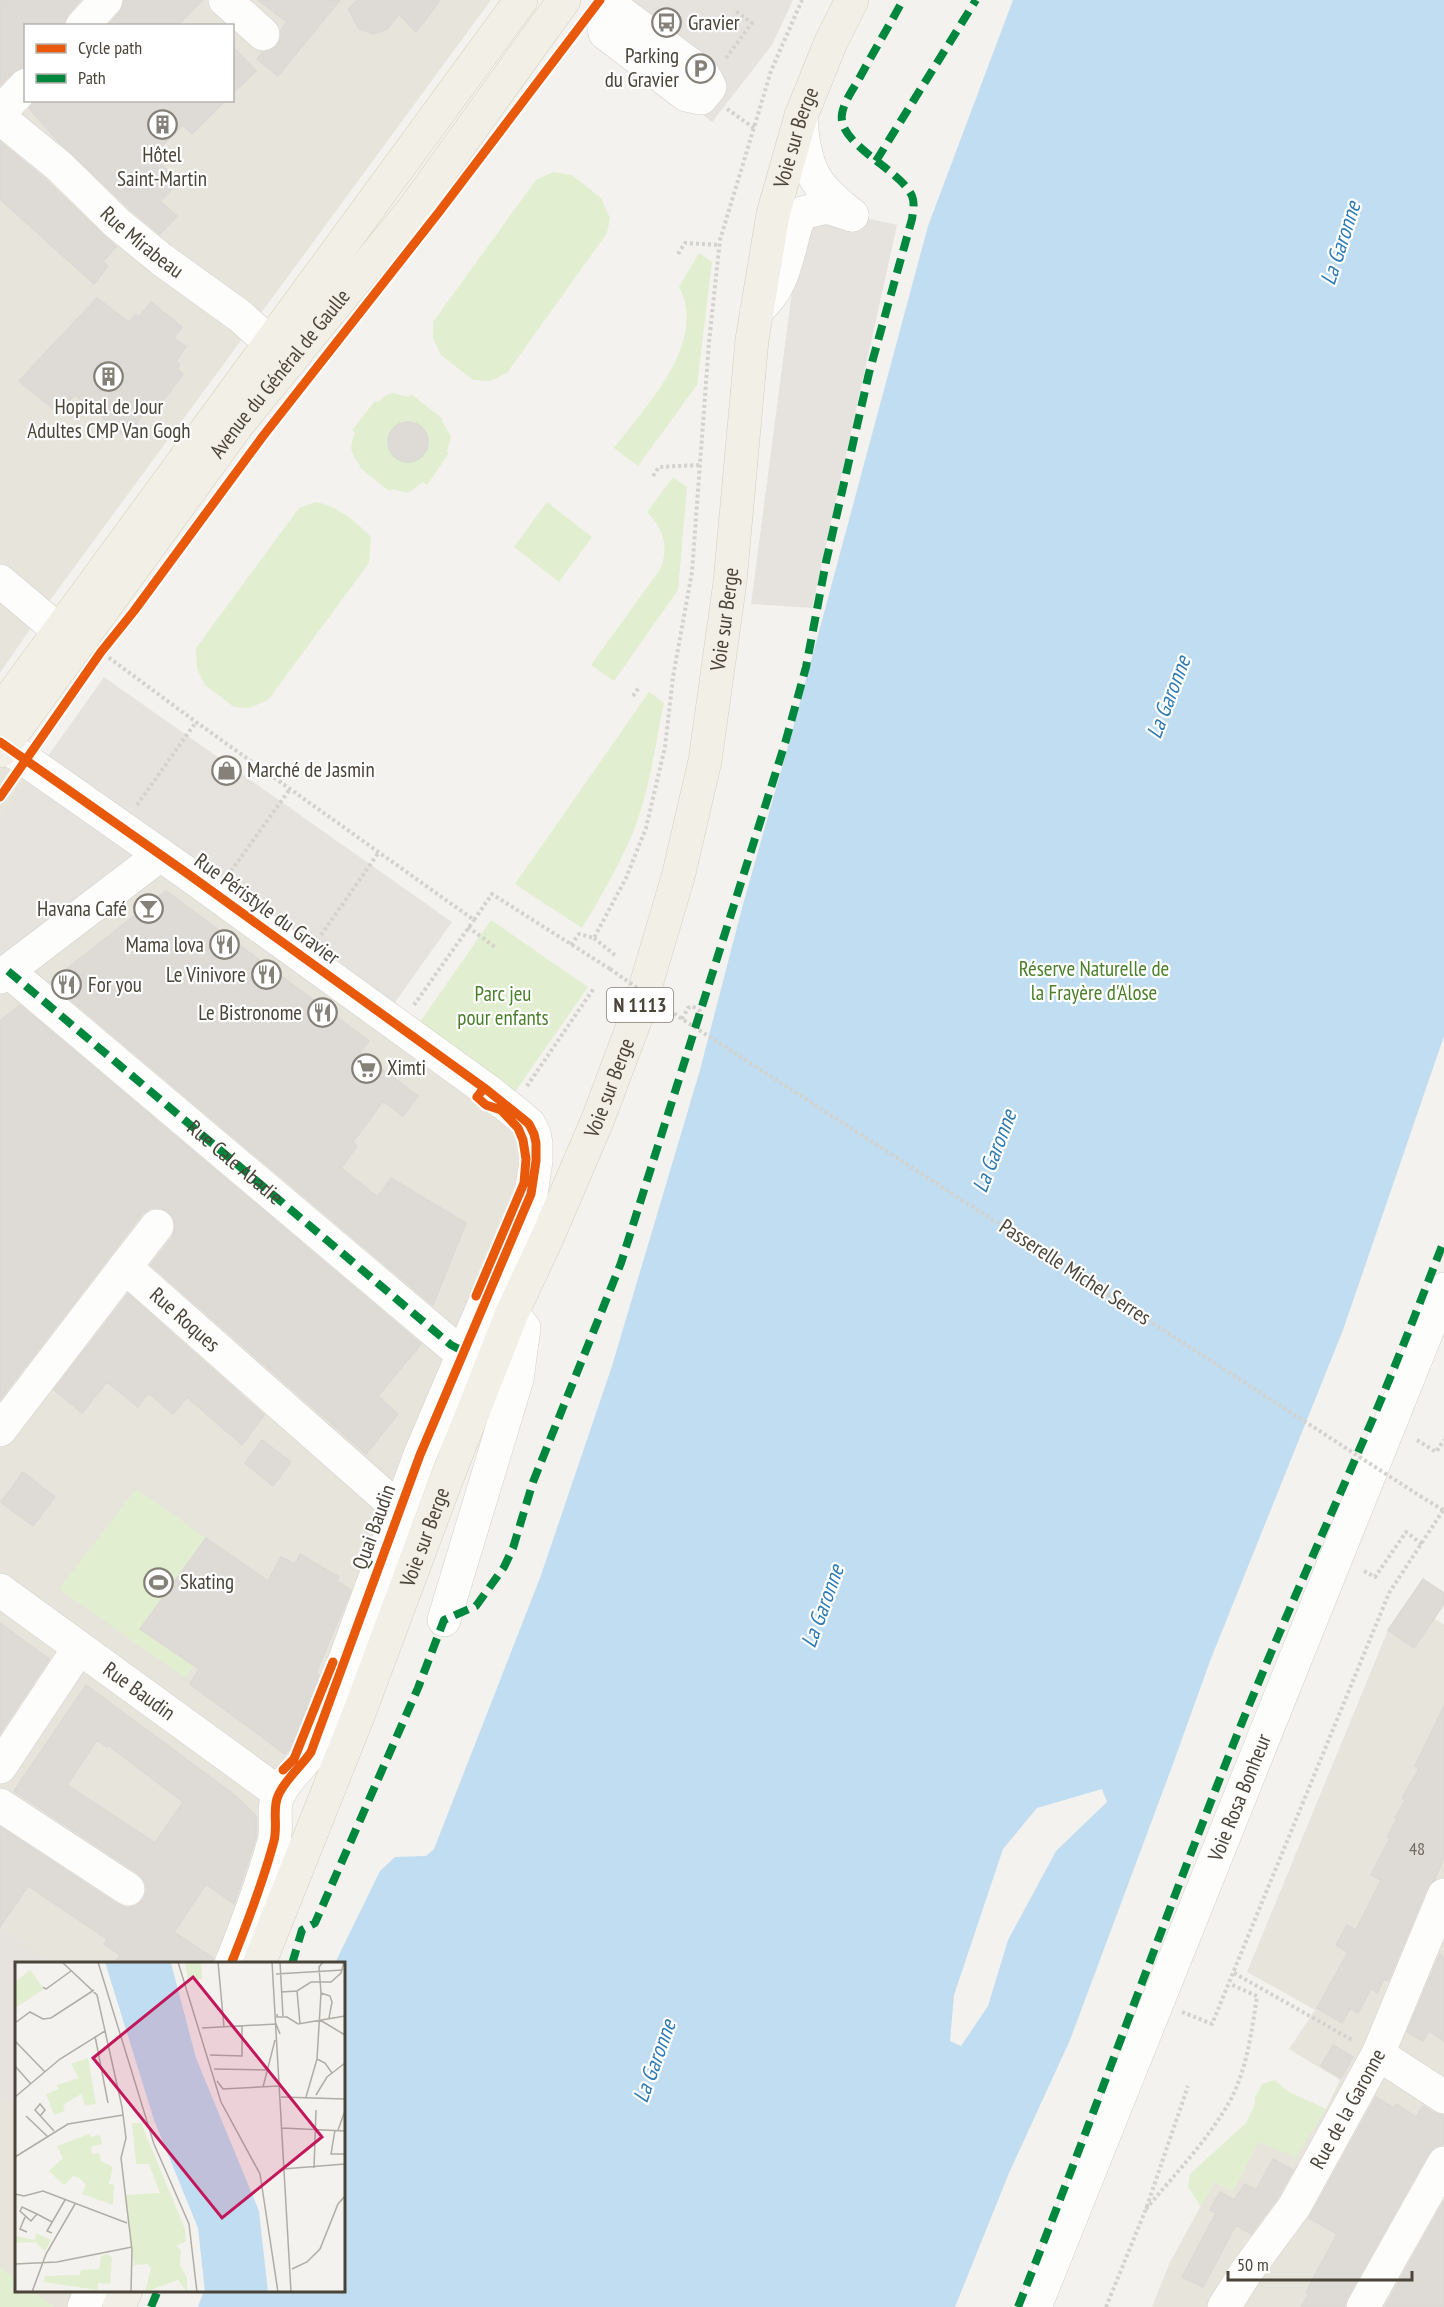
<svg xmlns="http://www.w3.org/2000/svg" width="1444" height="2307" viewBox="0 0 1444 2307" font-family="'PT Sans Narrow',sans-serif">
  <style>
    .residential { fill: #e7e4dc; fill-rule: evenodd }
    .green { fill: #e1eecf }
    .parking { fill: #e6e3df }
    .water { fill: #c0ddf1; fill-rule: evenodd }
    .building { fill: #dedbd6; stroke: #dcd9d4; stroke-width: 1.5; fill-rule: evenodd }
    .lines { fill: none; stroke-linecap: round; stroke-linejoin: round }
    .minor-casing { stroke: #d2d0cb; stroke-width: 34 }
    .major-casing { stroke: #d6cebb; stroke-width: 34 }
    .path { stroke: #d3d2cc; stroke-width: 4; stroke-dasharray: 3 3; stroke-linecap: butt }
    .minor { stroke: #fdfdfc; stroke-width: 33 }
    .major { stroke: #f2efe6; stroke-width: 33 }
    .path-bridge { stroke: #d3d2cc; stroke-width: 4; stroke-dasharray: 3 3; stroke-linecap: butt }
    .quiet { stroke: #00873e; stroke-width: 8; stroke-dasharray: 15 8; stroke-linecap: butt }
    .cycleway-casing { stroke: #fff; stroke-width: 13 }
    .cycleway { stroke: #e8590c; stroke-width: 9 }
    .labels { text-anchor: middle; stroke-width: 4.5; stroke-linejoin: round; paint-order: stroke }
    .number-label { font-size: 18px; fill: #706a61 }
    .shield { fill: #fff; stroke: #817c74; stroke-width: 1.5 }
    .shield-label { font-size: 20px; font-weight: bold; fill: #4b4439 }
    .poi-label { font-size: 21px; fill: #4b4439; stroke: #fff; text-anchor: start }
    .street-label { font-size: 21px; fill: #4b4439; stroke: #fff }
    .park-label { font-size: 21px; fill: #4a7f2a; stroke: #fff }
    .water-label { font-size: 22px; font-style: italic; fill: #2e7ab2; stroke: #fff }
    .inset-road { fill: none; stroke: #b0aca6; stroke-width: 1.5 }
    .view { fill: #c2185b; fill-opacity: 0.15; stroke: #c2185b; stroke-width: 3 }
    .inset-edge { fill: none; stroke: #4b4439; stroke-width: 3 }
  </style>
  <rect width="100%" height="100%" fill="#f4f2ee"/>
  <path class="residential" d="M0 0H491L48 603 0 673ZM26 26H232V100H26Z
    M0 736 523 1123 520 1182 379 1524 239 1963 16 1964V2290L108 2291 101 2307H0Z
    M1434 1618 1444 1625V2307H1152L1170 2262 1214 2182 1233 2191 1258 2142 1326 2109 1340 2080 1289 2049 1315 2010 1247 1972 1388 1630 1414 1648Z"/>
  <path class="green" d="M553 172 572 175 601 198 610 218 607 233 507 373 490 381 473 380 441 355 433 338V322L536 180Z
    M699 253 712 262 697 385 638 466 614 448C645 407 709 342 679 287Z
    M393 393 409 397 411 394 443 419 442 421 451 436 447 451 449 453 427 485 423 482 408 493 392 489 389 491 359 467 360 465C350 454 349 446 355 433L352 430 375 401 378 402 386 395Z
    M673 477 687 487 678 590 614 681 591 665 661 568C669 546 663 528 647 512Z
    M316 502C339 507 354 520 371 537L369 563 268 700 249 708 234 707 205 685 197 669 196 648 299 508Z
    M547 502 592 537 559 582 514 547Z
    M649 692 664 703C655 745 650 789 634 830 620 864 601 897 582 928L515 884Z
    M491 920 588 987 515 1092 418 1025Z
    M136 1489 259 1575 185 1678 59 1589Z
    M1275 2080 1289 2092 1326 2109 1296 2157 1258 2142 1233 2191 1214 2182 1201 2207 1188 2187 1190 2174 1246 2123 1255 2104V2098L1262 2084Z
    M0 2267 16 2279V2290L33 2291 55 2307H0Z"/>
  <path class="parking" d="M600 0H793L772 45 712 122 592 25 593 10Z
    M804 200 852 215 897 225 812 608 751 604Z
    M104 677 452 922 391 1008 43 763Z
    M30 778 133 852 0 961V819Z
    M0 1928 54 1963 16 1964V2109L0 2097Z"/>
  <path class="water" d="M1013 0H1444V1036L1343 1330 1210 1661 1173 1764 1070 2040 1009 2173 955 2307H198L204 2291 344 2290V1964L335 1963 380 1871 395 1857 426 1856 434 1849 540 1578 612 1366 700 1070 742 908 792 732 928 226ZM1102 1789 1107 1802 1056 1851 1008 1940 988 2006 961 2046 950 2041 954 1995 1003 1849 1037 1808Z"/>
  <path class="building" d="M0 0H80L68 14 64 26H26V67L13 72 0 85Z
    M124 0H203L177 26H108L120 12Z
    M258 0H340L278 76 257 59 263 52H269L277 46 281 38V30L287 22Z
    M358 0H440L416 32 399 14 387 29 373 34 359 29 348 9Z
    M232 46 256 71 232 94Z
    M37 100H226L192 134 183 125 153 155 178 183 160 201 177 216 160 234 130 209 57 140 29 108Z
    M0 142 46 180 116 247 103 261 108 266 94 284 0 199Z
    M97 298 129 322 135 315 139 317 151 302 182 327 174 338 186 347 176 361 180 364 177 369 183 374 154 413 148 408 126 437 75 395 58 413 19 381Z
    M388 442a20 20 0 1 1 40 0a20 20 0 1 1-40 0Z
    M166 891 369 1041 360 1053 418 1096 403 1116 383 1101 353 1142 357 1146 341 1168 378 1197 391 1178 466 1223 433 1305 50 982Z
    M20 1005 421 1344 378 1396 398 1414 366 1454 151 1265 172 1238 175 1229 174 1218 168 1211 160 1208H151L142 1214 0 1399V1021Z
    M128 1294 264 1415 242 1445 187 1397 173 1414 148 1393 138 1407 107 1382 82 1413 54 1390Z
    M262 1440 291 1462 273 1486 245 1463Z
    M23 1472 55 1497 33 1526 1 1502Z
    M206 1538 268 1581 281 1557 295 1564 300 1554 339 1577 337 1581 351 1590 316 1673 319 1675 293 1744 285 1754 190 1684 199 1669 140 1629Z
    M1423 1579 1444 1593V1604L1414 1648 1388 1630Z
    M0 1623 49 1659 0 1733Z
    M86 1685 236 1796 256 1816V1837L234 1904 206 1884 174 1932 213 1958V1964H114L120 1955 104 1944 107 1939 28 1886 0 1927V1827L118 1905 126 1908 136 1906 144 1899 147 1891 145 1881 138 1873 14 1791ZM97 1740 107 1747 108 1745 183 1802 155 1843 67 1785Z
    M1444 1706V1857L1435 1879 1427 1888 1388 1981 1384 1979 1377 1993 1371 1989 1358 2013 1350 2008 1342 2023 1317 2008 1348 1952 1336 1945 1347 1925 1356 1930 1381 1880 1371 1875 1390 1838 1387 1837 1397 1819 1395 1818 1405 1800 1402 1798 1419 1769 1415 1766Z
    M1440 1954 1444 1958V2041L1429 2031 1423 2041 1407 2032Z
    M1333 2045 1353 2057 1341 2078 1321 2066Z
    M1376 2097 1394 2108 1397 2104 1416 2117 1423 2106 1434 2113 1444 2116V2144L1435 2147 1428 2154 1347 2298 1344 2307H1301L1309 2294 1306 2292 1337 2234 1309 2218Z
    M1273 2159 1293 2170 1278 2197 1251 2234 1236 2225 1203 2287 1182 2277 1216 2213 1210 2210 1220 2192 1234 2200 1245 2184 1256 2190Z
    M1444 2201V2307H1385Z"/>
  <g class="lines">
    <defs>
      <g id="minor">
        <path d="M225 0 263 34"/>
        <path d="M620 12 703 74 710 87 701 98 686 95 605 33 602 17Z"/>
        <path d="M82 26 106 0"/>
        <path d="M0 112 26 85"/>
        <path d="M801 116C802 139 805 166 820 185 829 197 841 206 852 215"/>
        <path id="s1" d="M0 118 59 166 117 223 161 259 240 316 290 361"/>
        <path d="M757 310C779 291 784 271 791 244 794 233 795 223 802 213L827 207 852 215"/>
        <path d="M0 581 76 645"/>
        <path d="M0 742 188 874 487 1090 522 1118 529 1124 534 1134 536 1143V1161L531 1194 420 1455 311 1752C301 1767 285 1779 278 1796 272 1809 278 1825 274 1841 263 1882 247 1924 231 1964"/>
        <path d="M8 971 451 1345 463 1351"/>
        <path d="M0 977 160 855"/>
        <path d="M125 1267 157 1226"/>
        <path id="s2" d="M0 1430 125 1267 390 1501 400 1506"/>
        <path id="s3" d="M0 1590 279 1793"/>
        <path d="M444 1620 517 1379 524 1328 512 1313"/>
        <path d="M0 1767 79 1648"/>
        <path d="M0 1805 128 1889"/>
        <path d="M1378 2054 1444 2097"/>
        <path d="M84 2307 91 2290"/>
        <path id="s4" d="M1035 2307 1444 1289"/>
        <path id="s5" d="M1224 2307 1246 2272 1294 2207 1378 2054 1444 1895"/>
        <path d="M1363 2307 1444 2163"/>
      </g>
      <g id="major">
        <path d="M0 712 521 0"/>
        <path id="s6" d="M0 751 238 424 415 207 564 0"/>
        <path id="s7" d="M259 1964 358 1716 447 1478 512 1313 548 1236 598 1119 637 1015 678 877 705 761 730 582 752 340 773 214 801 116 831 42 852 0"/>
        <path d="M119 2307 126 2290"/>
      </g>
    </defs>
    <use href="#minor" class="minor-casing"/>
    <use href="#major" class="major-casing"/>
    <path class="path" d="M726 58 752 23 734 10
      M727 109 754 128
      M678 254 685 243 720 245
      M653 476 659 467 699 465
      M104 654 196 722 474 920 492 894 610 969
      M633 696 640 686
      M137 805 196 722
      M231 871 290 789
      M468 927 495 947
      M321 935 379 852
      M594 938 616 956
      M571 945 579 934 594 938 626 878 646 828 665 747 673 677 692 572 709 342 720 240 771 71 802 0
      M414 1005 474 920
      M682 1019 688 1008 692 1006 700 1011 701 1015
      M527 1086 594 988
      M1417 1440 1436 1452 1444 1440
      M1420 1496 1443 1510
      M1364 1571 1375 1577 1406 1532 1422 1544
      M1234 1973 1354 2041
      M1182 2012 1212 2024 1389 1593 1444 1509
      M1146 2209C1175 2174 1209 2139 1231 2099 1247 2068 1252 2030 1257 1996L1230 1984
      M1106 2307 1146 2209 1188 2086"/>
    <use href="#minor" class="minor"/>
    <use href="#major" class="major"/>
    <path class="path-bridge" d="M610 969 682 1019 1420 1496"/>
    <g class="quiet">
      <path d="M876 161 976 0"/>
      <path id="s8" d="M8 971 451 1345 463 1351"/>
      <path d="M292 1964 302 1930 315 1923 418 1688 444 1620 476 1606 504 1567 513 1548 533 1482 621 1263 786 740 806 667 826 562 869 373 912 219C913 211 915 203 912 196 901 170 837 144 842 114 844 101 854 88 860 77 874 51 889 26 903 0"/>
      <path d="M151 2307 158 2290"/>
      <path d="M1018 2307C1095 2114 1164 1918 1241 1725 1282 1624 1327 1524 1371 1423 1397 1363 1420 1302 1444 1241"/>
    </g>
    <defs>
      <path id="cycleway" d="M0 742 188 874 487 1090 522 1118 529 1124 534 1134 536 1143V1161L531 1194 420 1455 311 1752C301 1767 285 1779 278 1796 272 1809 278 1825 274 1841 263 1882 247 1924 231 1964
        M0 797 101 652 134 611 263 436 439 212 600 0
        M476 1296 524 1183 526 1159 523 1140 518 1128 501 1110 486 1105 477 1097 484 1088
        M283 1770 294 1759 333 1662"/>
    </defs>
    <use href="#cycleway" class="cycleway-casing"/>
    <use href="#cycleway" class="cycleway"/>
  </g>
  <defs>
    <symbol id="bus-ring" viewBox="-11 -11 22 22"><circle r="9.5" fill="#fff" stroke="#868178" stroke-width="1.5"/><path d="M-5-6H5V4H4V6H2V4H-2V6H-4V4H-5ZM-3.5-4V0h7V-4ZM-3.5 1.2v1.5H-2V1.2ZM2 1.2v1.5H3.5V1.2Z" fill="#868178"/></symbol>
    <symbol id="parking-ring" viewBox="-11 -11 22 22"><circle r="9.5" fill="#fff" stroke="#868178" stroke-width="1.5"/><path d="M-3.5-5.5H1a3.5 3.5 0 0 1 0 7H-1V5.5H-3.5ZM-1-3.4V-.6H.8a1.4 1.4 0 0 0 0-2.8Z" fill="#868178"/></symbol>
    <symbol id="building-ring" viewBox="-11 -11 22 22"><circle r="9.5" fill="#fff" stroke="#868178" stroke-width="1.5"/><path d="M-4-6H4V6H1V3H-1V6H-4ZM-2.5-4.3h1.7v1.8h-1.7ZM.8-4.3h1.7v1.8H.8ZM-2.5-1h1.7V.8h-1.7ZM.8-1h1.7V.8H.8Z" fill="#868178"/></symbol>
    <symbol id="shop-ring" viewBox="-11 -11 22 22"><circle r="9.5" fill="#fff" stroke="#868178" stroke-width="1.5"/><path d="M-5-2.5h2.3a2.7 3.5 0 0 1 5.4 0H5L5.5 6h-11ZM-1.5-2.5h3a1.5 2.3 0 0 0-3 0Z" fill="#868178"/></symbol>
    <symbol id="bar-ring" viewBox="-11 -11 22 22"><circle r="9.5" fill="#fff" stroke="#868178" stroke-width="1.5"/><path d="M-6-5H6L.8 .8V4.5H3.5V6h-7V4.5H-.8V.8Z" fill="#868178"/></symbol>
    <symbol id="restaurant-ring" viewBox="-11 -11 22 22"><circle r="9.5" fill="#fff" stroke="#868178" stroke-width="1.5"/><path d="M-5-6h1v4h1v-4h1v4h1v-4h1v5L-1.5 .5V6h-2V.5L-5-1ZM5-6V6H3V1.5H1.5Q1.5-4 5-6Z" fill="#868178"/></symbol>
    <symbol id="supermarket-ring" viewBox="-11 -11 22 22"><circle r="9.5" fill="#fff" stroke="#868178" stroke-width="1.5"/><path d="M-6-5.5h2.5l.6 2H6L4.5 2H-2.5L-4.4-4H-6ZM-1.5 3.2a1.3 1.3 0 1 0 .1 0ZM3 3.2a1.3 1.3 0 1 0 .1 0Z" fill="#868178"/></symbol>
    <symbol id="stadium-ring" viewBox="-11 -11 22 22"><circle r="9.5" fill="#fff" stroke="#868178" stroke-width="1.5"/><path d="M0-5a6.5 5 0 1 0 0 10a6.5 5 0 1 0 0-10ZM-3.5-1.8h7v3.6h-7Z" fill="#868178"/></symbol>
  </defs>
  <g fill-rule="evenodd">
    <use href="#bus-ring" x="650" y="6" width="33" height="33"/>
    <use href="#parking-ring" x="684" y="52" width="33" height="33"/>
    <use href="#building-ring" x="146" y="108" width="33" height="33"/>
    <use href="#building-ring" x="92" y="360" width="33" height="33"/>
    <use href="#shop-ring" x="210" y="754" width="33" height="33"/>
    <use href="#bar-ring" x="132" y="892" width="33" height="33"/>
    <use href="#restaurant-ring" x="208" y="928" width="33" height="33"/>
    <use href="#restaurant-ring" x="250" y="958" width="33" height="33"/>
    <use href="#restaurant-ring" x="50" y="968" width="33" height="33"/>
    <use href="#restaurant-ring" x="306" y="996" width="33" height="33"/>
    <use href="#supermarket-ring" x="350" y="1052" width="33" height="33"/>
    <use href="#stadium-ring" x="142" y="1566" width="33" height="33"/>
  </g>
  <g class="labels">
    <g class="number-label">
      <text x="1417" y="1855">48</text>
    </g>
    <rect class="shield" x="607" y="988" width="66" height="34" rx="4.5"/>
    <g class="shield-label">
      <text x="640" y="1012">N 1113</text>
    </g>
    <g class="poi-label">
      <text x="688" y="30">Gravier</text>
      <text x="679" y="63" text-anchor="end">Parking<tspan x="679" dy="24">du Gravier</tspan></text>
      <text x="162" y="162" text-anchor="middle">Hôtel<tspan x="162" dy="24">Saint-Martin</tspan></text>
      <text x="109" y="414" text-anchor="middle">Hopital de Jour<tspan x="109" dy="24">Adultes CMP Van Gogh</tspan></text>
      <text x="247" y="777">Marché de Jasmin</text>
      <text x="127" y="916" text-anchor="end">Havana Café</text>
      <text x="204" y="952" text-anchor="end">Mama lova</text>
      <text x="246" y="982" text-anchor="end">Le Vinivore</text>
      <text x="88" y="992">For you</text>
      <text x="302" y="1020" text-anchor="end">Le Bistronome</text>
      <text x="387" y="1075">Ximti</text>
      <text x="180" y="1589">Skating</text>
    </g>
    <g class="street-label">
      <text dy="7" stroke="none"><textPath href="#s7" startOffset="1916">Voie sur Berge</textPath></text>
      <text dy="7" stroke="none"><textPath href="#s1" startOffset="189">Rue Mirabeau</textPath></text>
      <text dy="7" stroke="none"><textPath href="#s6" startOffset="470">Avenue du Général de Gaulle</textPath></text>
      <text dy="7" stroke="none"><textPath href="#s7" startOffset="1428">Voie sur Berge</textPath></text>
      <text transform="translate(267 909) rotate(36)" y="7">Rue Péristyle du Gravier</text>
      <text dy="7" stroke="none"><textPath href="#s7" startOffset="944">Voie sur Berge</textPath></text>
      <text dy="7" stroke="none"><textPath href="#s8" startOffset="297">Rue Cale Abadie</textPath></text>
      <text transform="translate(1075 1272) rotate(33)" y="7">Passerelle Michel Serres</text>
      <text dy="7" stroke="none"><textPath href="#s2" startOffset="285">Rue Roques</textPath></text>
      <text transform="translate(374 1527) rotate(-70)" y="7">Quai Baudin</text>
      <text dy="7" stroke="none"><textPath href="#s7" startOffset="458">Voie sur Berge</textPath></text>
      <text dy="7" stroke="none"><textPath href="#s3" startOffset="172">Rue Baudin</textPath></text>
      <text dy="7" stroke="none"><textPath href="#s4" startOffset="549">Voie Rosa Bonheur</textPath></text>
      <text dy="7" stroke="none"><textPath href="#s5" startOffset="234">Rue de la Garonne</textPath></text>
    </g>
    <g class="park-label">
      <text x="1094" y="976">Réserve Naturelle de<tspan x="1094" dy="24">la Frayère d'Alose</tspan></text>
      <text x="503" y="1001">Parc jeu<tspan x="503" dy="24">pour enfants</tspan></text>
    </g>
    <g class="water-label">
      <text transform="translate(1340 243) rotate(-72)" y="8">La Garonne</text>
      <text transform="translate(1168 697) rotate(-69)" y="8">La Garonne</text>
      <text transform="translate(994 1151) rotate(-69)" y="8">La Garonne</text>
      <text transform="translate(822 1606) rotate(-70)" y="8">La Garonne</text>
      <text transform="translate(654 2061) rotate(-70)" y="8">La Garonne</text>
    </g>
  </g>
  <g transform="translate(15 1962)">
    <rect width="330" height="330" fill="#f4f2ee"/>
    <path d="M170 0H186L187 17 173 18ZM15 8 29 27 0 46V20ZM73 96 81 142 70 143 66 132 48 143 50 149 39 153 31 132 44 127 42 123 64 116 56 102ZM117 161H126L170 267 171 279 161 284 166 288 165 303 172 316V330L163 318 130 330 136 306 132 302 119 303 111 233 145 231 134 202H121ZM74 172 75 175 85 173 87 182 76 185 77 192 84 191 86 199 98 205 94 222 99 223 98 243 67 232 71 222 64 216 58 214 49 223 34 209 48 196 42 184ZM21 271 36 278 30 289 20 280 0 281V274L20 278ZM93 292 97 296 95 322 83 321V328L28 320 30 314 65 313 66 308 84 307 86 294Z" fill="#e1eecf"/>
    <path d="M90 0 156 1 181 96 244 249 253 330H190L183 266 139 158Z" fill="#c0ddf1"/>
    <path class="inset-road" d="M47 0 82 33 107 145 111 176 106 196 117 288 116 330M83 0 139 182 174 262 182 330M163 0 206 140 245 212 263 330M203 0 209 65M257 0 276 330M265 0 268 54M261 12 328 8M28 25 31 27 56 9M282 29 285 62M266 30 282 29 296 20H316L326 11 329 0M306 31 315 34 317 40 314 56M262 52V55H272L283 62 330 54M305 58 330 73M0 61 15 50 28 57 36 56 79 28M187 66 261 62 265 72M80 74 93 141M0 79 30 110M195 93 227 94V64M302 97 310 101 317 111M0 104 16 122M199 107 252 108M202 119 208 127 264 124M248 125 260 78M301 133 312 115 330 101M0 135 45 97 90 69M266 135 330 137M291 135 302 97 306 31 304 5 308 0M11 154 32 174M25 154 30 148 25 142 20 148 39 169M267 166 330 169M320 168 316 192H330M323 168 330 149M0 195 53 162 108 153M299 206 301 148M268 207 330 202M0 232 9 234 28 229 112 261M22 252 16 259 5 249 7 245 22 252 37 260M10 255 5 267 12 270M37 271 32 269 50 238M0 302 42 300 117 285M277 307 292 300 305 287 323 242 330 234M17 330 31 292 60 242"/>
    <path class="view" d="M178 15 307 175 207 256 78 96Z"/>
    <rect width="330" height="330" class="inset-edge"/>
  </g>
  <rect x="24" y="24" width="210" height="78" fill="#ffffff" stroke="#b7b4b0" stroke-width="1.5"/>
  <rect x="36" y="44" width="30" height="9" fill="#e8590c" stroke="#b7b4b0" stroke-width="1.5"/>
  <text x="78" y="54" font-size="18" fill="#4b4439">Cycle path</text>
  <rect x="36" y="74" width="30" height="9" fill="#00873e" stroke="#b7b4b0" stroke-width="1.5"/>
  <text x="78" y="84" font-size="18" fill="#4b4439">Path</text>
  <path d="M1228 2271v9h184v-9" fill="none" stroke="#4b4439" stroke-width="3"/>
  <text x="1237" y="2271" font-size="18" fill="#4b4439" stroke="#ffffff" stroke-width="4.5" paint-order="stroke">50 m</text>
</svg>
